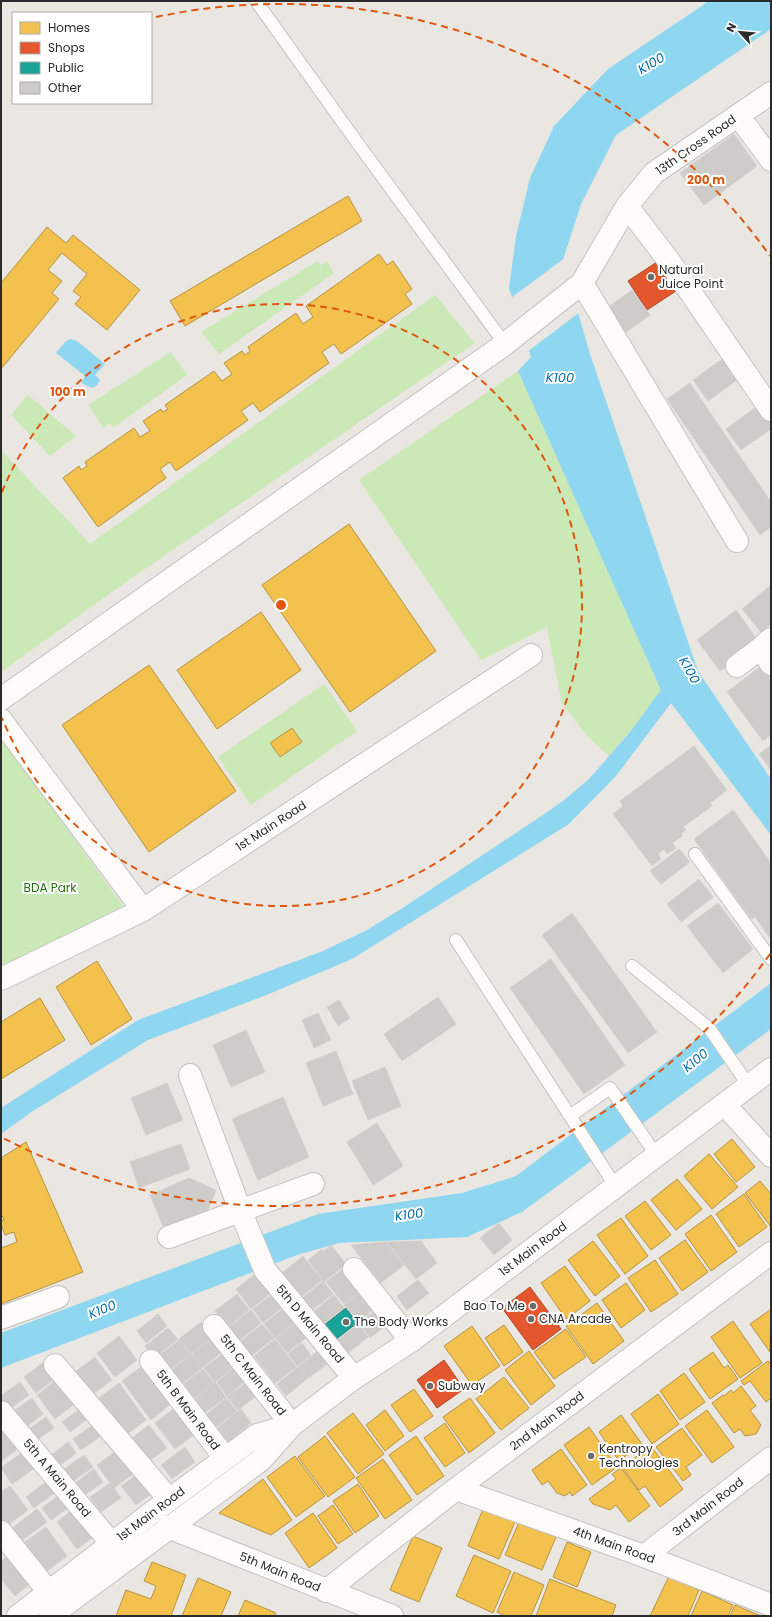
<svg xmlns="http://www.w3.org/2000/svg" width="772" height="1617" viewBox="0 0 772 1617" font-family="Poppins,sans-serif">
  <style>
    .green { fill: #cbe8b7 }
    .water { fill: #8fd7f1 }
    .pier { fill: #eae6e1 }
    .homes { fill: #f2c14e; stroke: #b69444 }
    .shops { fill: #e4572e; stroke: #ac4a2d }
    .public { fill: #17a398; stroke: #1d7f77 }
    .building { fill: #ceccc8; stroke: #d5d2cd }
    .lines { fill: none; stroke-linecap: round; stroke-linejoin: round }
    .service-casing { stroke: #c3c2c2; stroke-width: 14 }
    .minor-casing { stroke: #c3c2c2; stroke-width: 24 }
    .tertiary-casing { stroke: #c3c2c2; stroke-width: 24 }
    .service { stroke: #fcfbfa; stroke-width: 12 }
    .minor { stroke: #fcfbfa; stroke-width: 22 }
    .tertiary { stroke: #fcfbfa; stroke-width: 22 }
    .ring { fill: none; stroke: #df570e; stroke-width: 2; stroke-dasharray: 7 5 }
    .poi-dot { fill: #6e6c6b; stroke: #fff; stroke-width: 1.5 }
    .labels { text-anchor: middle; stroke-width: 4; stroke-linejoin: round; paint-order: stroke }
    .street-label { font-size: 12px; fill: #2b2b2b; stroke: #fff }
    .poi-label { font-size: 12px; fill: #2b2b2b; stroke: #fff; text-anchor: start }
    .park-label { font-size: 12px; fill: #276f15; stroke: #fff }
    .water-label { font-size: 13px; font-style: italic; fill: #036da7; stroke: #fff }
    .centre { fill: #df570e; stroke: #fff; stroke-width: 2 }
    .ring-label { font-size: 12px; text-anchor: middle; font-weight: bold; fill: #df570e; stroke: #fff; stroke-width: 4; stroke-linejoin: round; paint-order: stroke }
  </style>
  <rect width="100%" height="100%" fill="#eae6e1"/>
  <path class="green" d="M318 261 321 265 327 261 334 273 219 354 201 332Z
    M435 295 475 343 126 582 1 672V450L90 544Z
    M171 352 187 375 113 428 110 423 104 428 88 405Z
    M518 371 662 690 643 716 609 756 589 738 562 704 547 627 481 660 359 480Z
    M28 395 76 436 50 456 11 415Z
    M324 684 357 731 251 805 218 757Z
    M1 738 123 906 1 968Z"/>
  <path class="water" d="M709 1H771V29L616 135 581 204 563 260 590 354 698 671 771 779V835L671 703 616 776 569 824 352 959 264 996 148 1040 33 1111 1 1134V1108L138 1020 323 951 367 930 401 909 534 821 563 801 589 779 630 732 661 690 518 371 531 357 509 288 516 236 530 178 554 126 608 69Z
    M70 339 77 341 105 364 95 375 100 380C95 391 89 388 81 382L85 376 56 353 66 341Z
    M771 983V1029L522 1212 467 1237 339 1243 297 1255 1 1368V1333L318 1214 462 1193 516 1176Z"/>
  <path class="pier" d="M566 257 565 260 580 312 527 352 511 298Z"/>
  <path class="homes" d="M348 196 362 221 185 326 170 301Z
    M47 227 66 243 73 235 140 290 107 330 75 304 81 297 73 291 87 274 62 253 48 270 62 281 52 293 59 299 1 369V283Z
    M379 254 387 265 393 261 412 289 405 294 412 304 341 354 334 344 322 352 329 363 260 412 253 403 241 411 248 420 176 471 170 462 160 469 166 478 98 527 63 478 79 466 81 470 87 466 85 462 134 428 140 437 150 431 143 421 161 409 163 412 168 409 165 405 214 371 222 381 232 374 224 363 242 351 245 355 250 351 248 347 296 313 303 324 313 317 306 306Z
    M349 524 436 651 350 712 262 585Z
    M261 612 301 670 217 729 177 670Z
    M149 665 236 791 149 852 62 725Z
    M292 728 302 742 280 757 270 743Z
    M97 961 132 1019 91 1045 56 987Z
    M40 998 65 1040 1 1079V1022Z
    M732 1139 755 1167 736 1182 714 1154Z
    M26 1142 83 1272 1 1304V1248L17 1242 14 1232 5 1235 1 1224V1221L4 1220 1 1213V1158Z
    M709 1154 738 1187 712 1209 684 1176Z
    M677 1179 702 1209 676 1230 651 1200Z
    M760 1181 771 1194V1227L745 1193Z
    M744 1194 767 1227 739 1247 716 1214Z
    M645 1201 671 1235 651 1250 625 1216Z
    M711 1215 737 1252 711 1271 685 1234Z
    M621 1218 648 1256 625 1274 597 1235Z
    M685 1240 708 1272 682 1291 659 1258Z
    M593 1241 620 1276 595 1296 568 1260Z
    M655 1260 678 1294 651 1312 628 1278Z
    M565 1266 590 1301 566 1319 541 1283Z
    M626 1283 645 1310 621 1328 602 1300Z
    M597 1303 624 1341 593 1364 566 1326Z
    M770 1310 771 1311 770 1352 750 1324Z
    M733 1321 762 1363 740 1378 711 1337Z
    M504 1325 523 1352 504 1366 485 1338Z
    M472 1326 500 1366 472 1385 444 1346Z
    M566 1329 586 1357 554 1379 534 1352Z
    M529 1351 555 1386 531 1405 505 1370Z
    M713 1352 724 1368 728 1365 738 1379 710 1399 689 1369Z
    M768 1361 771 1365V1398L766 1402 750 1381 744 1385 741 1381Z
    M684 1373 705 1402 680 1420 660 1391Z
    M504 1377 529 1408 501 1430 476 1399Z
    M741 1386 756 1406 750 1410 761 1425 756 1434 745 1436 740 1429 734 1433 712 1403 723 1395 724 1396 731 1390 733 1393Z
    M414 1389 433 1416 410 1432 391 1405Z
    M658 1394 679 1424 652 1444 631 1414Z
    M470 1398 495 1433 469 1453 443 1417Z
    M385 1410 404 1436 385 1451 366 1425Z
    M707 1410 734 1447 712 1463 685 1426Z
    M353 1413 384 1454 358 1474 327 1433Z
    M621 1415 642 1444 619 1461 599 1432Z
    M445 1423 465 1453 445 1467 424 1438Z
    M589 1427 617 1467 592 1485 564 1445Z
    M682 1428 702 1455 686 1467 691 1475 683 1481 656 1447Z
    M325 1436 355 1477 328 1497 298 1457Z
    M416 1436 444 1476 417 1495 389 1455Z
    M651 1446 683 1489 660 1507 645 1486 639 1490 622 1467Z
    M561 1449 587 1485 572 1496 570 1492 565 1496 557 1493 548 1481 542 1485 532 1470Z
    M295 1456 325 1496 296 1517 267 1477Z
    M383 1459 412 1500 385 1519 356 1478Z
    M621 1468 650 1506 629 1522 616 1505 610 1510 593 1504 589 1499 616 1479 612 1474Z
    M263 1479 292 1520 271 1535 219 1513Z
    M358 1484 379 1516 355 1533 333 1501Z
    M333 1505 353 1534 338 1544 318 1516Z
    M483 1509 515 1522 499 1559 468 1546Z
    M313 1513 337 1548 309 1568 285 1533Z
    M519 1522 556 1537 542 1570 505 1555Z
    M413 1536 442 1548 419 1602 390 1590Z
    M567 1542 591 1552 577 1587 553 1577Z
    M474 1555 511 1571 493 1613 456 1596Z
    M152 1562 186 1575 171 1616H116L126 1590 151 1599 156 1586 144 1581Z
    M514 1572 544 1585 531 1616H505L497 1612Z
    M669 1576 699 1590 688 1616H650Z
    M198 1578 231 1592 221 1616H182Z
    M550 1579 616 1605 612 1616H536Z
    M702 1591 733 1605 728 1616H691Z
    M245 1600 276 1613 274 1616H238Z
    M735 1605 761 1616H730Z"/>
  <path class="shops" d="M663 258 682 287 647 310 628 281Z
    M530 1287 561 1329 533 1350 502 1308Z
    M444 1360 464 1389 437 1408 417 1380Z"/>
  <path class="public" d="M346 1308 357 1323 335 1340 323 1326Z"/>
  <path class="building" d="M734 134 757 166 704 205 680 173Z
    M632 290 650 315 625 333 607 308Z
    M725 357 740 378 708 401 693 380Z
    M690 383 771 502V527L760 535 667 399Z
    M759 405 771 421V429L741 450 726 429Z
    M771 585V624L761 632 742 609Z
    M736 610 759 642 720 671 697 640Z
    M765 663 771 671V735L763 741 727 692Z
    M771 745V770L759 754Z
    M694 746 727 790 710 803 712 806 683 827 686 830 681 834 682 836 672 843 676 848 667 854 664 849 658 854 661 859 652 866 613 814 623 806 620 801Z
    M733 810 771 863V937L770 938 755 917 751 919 694 839Z
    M679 849 690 862 661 884 650 871Z
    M699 879 713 897 681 922 667 904Z
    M718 903 753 949 723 973 687 926Z
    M572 913 657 1032 628 1053 542 935Z
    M551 959 625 1065 584 1094 510 988Z
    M438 997 456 1024 402 1061 384 1034Z
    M339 1000 350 1018 338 1026 327 1007Z
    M318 1013 331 1040 314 1048 302 1020Z
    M246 1030 265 1072 231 1087 213 1045Z
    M336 1051 353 1094 323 1106 306 1063Z
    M385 1067 401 1106 368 1120 352 1081Z
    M167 1083 183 1120 146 1135 131 1098Z
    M283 1097 309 1157 258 1180 232 1119Z
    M377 1123 403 1166 373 1185 347 1142Z
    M181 1144 190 1169 139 1188 130 1162Z
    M189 1178 216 1190 205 1217 166 1233 150 1195Z
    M499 1223 512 1240 494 1255 480 1238Z
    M421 1241 437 1263 416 1279 387 1242Z
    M386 1242 404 1265 381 1283 351 1245Z
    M331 1245 346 1264 324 1282 308 1260 322 1249 323 1252Z
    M303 1256 322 1280 301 1297 282 1273Z
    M346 1266 364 1288 344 1304 326 1282Z
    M258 1272 273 1291 251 1309 236 1289Z
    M418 1280 429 1293 407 1310 397 1296Z
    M323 1281 333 1294 311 1311 301 1299Z
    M364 1289 378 1306 358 1322 344 1305Z
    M275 1292 285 1305 263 1323 253 1309Z
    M237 1294 249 1310 228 1327 215 1311Z
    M334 1295 344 1308 323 1325 313 1312Z
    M286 1306 297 1321 275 1338 264 1324Z
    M380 1307 391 1321 370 1338 359 1323Z
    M251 1310 261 1323 239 1341 228 1328Z
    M158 1314 167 1326 146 1343 137 1331Z
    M299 1320 311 1334 287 1353 276 1338Z
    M201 1322 213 1337 191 1354 179 1339Z
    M262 1324 274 1338 251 1356 240 1342Z
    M358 1324 368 1337 347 1354 336 1341Z
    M168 1328 178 1339 154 1358 145 1346Z
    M119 1336 137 1360 115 1377 97 1353Z
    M214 1337 224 1350 202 1368 192 1354Z
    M275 1339 296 1367 275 1383 254 1356Z
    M179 1340 190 1354 168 1371 157 1357Z
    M302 1343 311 1355 297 1366 288 1354Z
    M319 1350 328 1363 309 1378 299 1366Z
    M226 1351 236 1365 215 1382 204 1368Z
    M191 1354 202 1368 180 1385 169 1372Z
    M95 1357 112 1380 88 1398 71 1375Z
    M44 1362 56 1378 36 1393 24 1377Z
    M145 1364 173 1402 151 1420 122 1381Z
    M237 1365 248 1379 227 1396 217 1382Z
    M299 1366 308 1378 286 1396 277 1384Z
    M203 1369 214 1383 192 1400 181 1386Z
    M60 1377 78 1401 55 1419 37 1395Z
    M250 1380 260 1393 238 1410 227 1397Z
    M20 1382 29 1395 7 1411 1 1402V1396Z
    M215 1382 226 1397 203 1414 193 1401Z
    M119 1383 146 1420 126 1435 99 1398Z
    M32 1398 43 1414 24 1429 12 1412Z
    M226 1398 237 1411 216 1427 206 1415Z
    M84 1406 91 1416 70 1432 62 1422Z
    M176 1407 195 1434 175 1449 155 1423Z
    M241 1409 251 1423 227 1442 217 1428Z
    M46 1417 54 1428 34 1442 26 1431Z
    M100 1420 108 1431 81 1450 73 1439Z
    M1 1425 18 1449 1 1461Z
    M149 1425 167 1448 149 1461 132 1438Z
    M68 1442 76 1453 58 1467 50 1456Z
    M185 1447 195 1462 172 1479 161 1465Z
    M120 1448 137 1471 114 1488 97 1465Z
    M24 1451 36 1467 12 1484 1 1468Z
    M84 1455 93 1467 72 1482 63 1470Z
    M94 1469 103 1482 84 1496 75 1483Z
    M143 1470 158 1489 136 1505 121 1486Z
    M53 1477 61 1488 34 1508 26 1497Z
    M110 1483 121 1498 101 1512 90 1497Z
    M10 1486 28 1510 3 1529 1 1527V1492Z
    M62 1493 71 1506 51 1520 42 1508Z
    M75 1508 96 1535 77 1549 57 1522Z
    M37 1509 47 1522 21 1541 12 1528Z
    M46 1527 67 1556 47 1571 25 1542Z
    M10 1554 32 1582 15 1596 1 1579V1561Z"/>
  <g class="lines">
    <defs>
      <path id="service" d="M256 1 356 141 505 344
        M695 854 771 959
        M456 940 616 1187
        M632 966 709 1028 749 1086
        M570 1116 610 1088 657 1156"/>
      <path id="minor" d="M738 115 771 160
        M627 206 669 261 771 410
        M582 283 737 541
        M771 639 761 648 771 664
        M737 666 761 648
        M1 699 505 344 582 283 627 206 654 173 771 93
        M1 720 143 910
        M1 979 143 910 531 655
        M190 1075 240 1210 265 1270 354 1378
        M725 1105 771 1156
        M169 1237 313 1184
        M354 1269 411 1341
        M1 1318 58 1297
        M214 1326 292 1425
        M151 1361 219 1450 224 1458
        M55 1365 162 1491
        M1 1412 112 1544
        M456 1489 644 1556 771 1605
        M168 1527 392 1616
        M1 1532 49 1592
        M644 1556 771 1458
        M326 1591 456 1489 771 1253"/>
      <path id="tertiary" d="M18 1616 154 1511 257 1435 292 1425
        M50 1616 261 1460 292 1425 354 1378 411 1341 771 1069"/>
    </defs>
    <use href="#service" class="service-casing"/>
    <use href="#minor" class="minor-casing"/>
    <use href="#tertiary" class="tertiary-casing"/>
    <use href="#service" class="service"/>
    <use href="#minor" class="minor"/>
    <use href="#tertiary" class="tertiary"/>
  </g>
  <g class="ring">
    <path d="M2 492A301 301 0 1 1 2 718"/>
    <path d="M770 954A601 601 0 0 1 3 1138M156 17A601 601 0 0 1 770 256"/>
  </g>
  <g class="poi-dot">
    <circle cx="651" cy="277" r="4"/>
    <circle cx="533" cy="1306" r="4"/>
    <circle cx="531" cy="1319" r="4"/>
    <circle cx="346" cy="1322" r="4"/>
    <circle cx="430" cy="1386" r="4"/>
    <circle cx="591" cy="1456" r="4"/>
  </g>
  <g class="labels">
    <g class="street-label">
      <text transform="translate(696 145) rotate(-35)" y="4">13th Cross Road</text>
      <text transform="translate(271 826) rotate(-33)" y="4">1st Main Road</text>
      <text transform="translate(533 1249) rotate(-37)" y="4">1st Main Road</text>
      <text transform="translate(310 1324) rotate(50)" y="4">5th D Main Road</text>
      <text transform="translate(253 1375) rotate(52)" y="4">5th C Main Road</text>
      <text transform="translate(188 1410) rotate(53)" y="4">5th B Main Road</text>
      <text transform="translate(547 1421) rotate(-37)" y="4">2nd Main Road</text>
      <text transform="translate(57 1478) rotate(50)" y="4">5th A Main Road</text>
      <text transform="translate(708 1507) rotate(-38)" y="4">3rd Main Road</text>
      <text transform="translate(151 1514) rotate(-37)" y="4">1st Main Road</text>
      <text transform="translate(614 1545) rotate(20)" y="4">4th Main Road</text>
      <text transform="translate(280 1572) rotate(22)" y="4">5th Main Road</text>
    </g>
    <g class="poi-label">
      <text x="659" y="274">Natural<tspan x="659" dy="14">Juice Point</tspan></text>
      <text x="525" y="1310" text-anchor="end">Bao To Me</text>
      <text x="539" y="1323">CNA Arcade</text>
      <text x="354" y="1326">The Body Works</text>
      <text x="438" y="1390">Subway</text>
      <text x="599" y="1453">Kentropy<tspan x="599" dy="14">Technologies</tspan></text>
    </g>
    <g class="park-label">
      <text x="50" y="892">BDA Park</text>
    </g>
    <g class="water-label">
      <text transform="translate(651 63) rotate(-30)" y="5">K100</text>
      <text x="560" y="382">K100</text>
      <text transform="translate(690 670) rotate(61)" y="5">K100</text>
      <text transform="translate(695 1060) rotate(-39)" y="5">K100</text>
      <text transform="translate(409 1214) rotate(-7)" y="5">K100</text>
      <text transform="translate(102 1309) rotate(-22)" y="5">K100</text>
    </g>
  </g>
  <circle cx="281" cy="605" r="6" class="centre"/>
  <g class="ring-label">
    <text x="706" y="184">200 m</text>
    <text x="68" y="396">100 m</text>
  </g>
  <rect width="772" height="1617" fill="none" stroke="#2b2b2b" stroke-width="4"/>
  <rect x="12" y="12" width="140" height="92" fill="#ffffff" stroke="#aaaaaa"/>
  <rect x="20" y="22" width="20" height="12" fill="#f2c14e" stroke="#aaaaaa"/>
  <text x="48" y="32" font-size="12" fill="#2b2b2b">Homes</text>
  <rect x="20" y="42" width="20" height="12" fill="#e4572e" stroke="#aaaaaa"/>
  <text x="48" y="52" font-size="12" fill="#2b2b2b">Shops</text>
  <rect x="20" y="62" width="20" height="12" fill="#17a398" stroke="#aaaaaa"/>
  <text x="48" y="72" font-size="12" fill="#2b2b2b">Public</text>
  <rect x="20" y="82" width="20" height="12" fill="#ceccc8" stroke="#aaaaaa"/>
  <text x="48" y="92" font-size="12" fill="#2b2b2b">Other</text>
  <g transform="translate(740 32) rotate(297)" stroke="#ffffff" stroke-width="3" paint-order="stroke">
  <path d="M0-3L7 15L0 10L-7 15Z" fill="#2b2b2b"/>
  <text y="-6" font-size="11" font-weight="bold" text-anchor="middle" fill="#2b2b2b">N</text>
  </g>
</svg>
